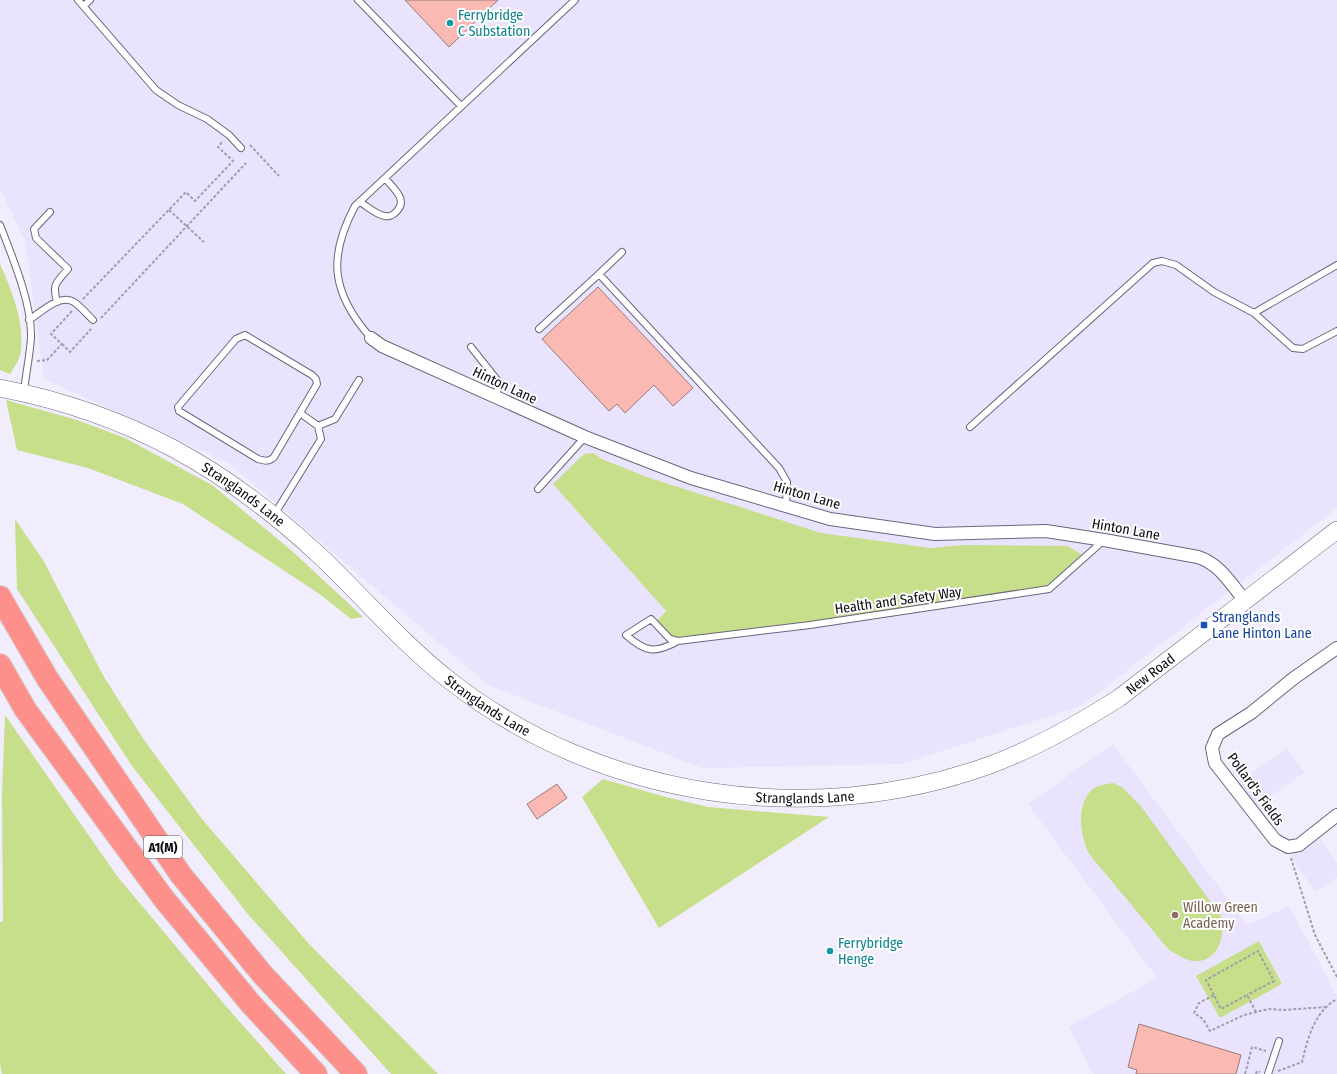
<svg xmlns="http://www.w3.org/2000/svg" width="1337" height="1074" viewBox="0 0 1337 1074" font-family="'Fira Sans Condensed',sans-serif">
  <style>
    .built { fill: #e9e3fd }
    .green { fill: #c7de8b }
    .building { fill: #fab9b2; stroke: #977c78 }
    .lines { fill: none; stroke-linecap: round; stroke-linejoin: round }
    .service-casing { stroke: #6b667b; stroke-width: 8 }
    .minor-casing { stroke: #6b667b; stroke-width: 14 }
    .secondary-casing { stroke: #6b667b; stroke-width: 18 }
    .motorway-casing { stroke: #d3d3d4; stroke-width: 24 }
    .path { stroke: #a19eaa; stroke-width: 2; stroke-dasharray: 3 2; stroke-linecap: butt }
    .service { stroke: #fff; stroke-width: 6 }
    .minor { stroke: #fff; stroke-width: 12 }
    .secondary { stroke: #fff; stroke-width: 17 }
    .motorway { stroke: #fe908b; stroke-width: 22 }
    .culture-dot { fill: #0f9aa8; stroke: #fdfdfd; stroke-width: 1.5 }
    .transit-dot { fill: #1a4fb4; stroke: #fdfdfd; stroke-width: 1.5 }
    .education-dot { fill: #8d6e63; stroke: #fdfdfd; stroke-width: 1.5 }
    .labels { text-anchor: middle; stroke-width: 4; stroke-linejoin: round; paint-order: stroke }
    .shield { fill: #fdfdfd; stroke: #545358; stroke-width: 1 }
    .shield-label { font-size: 13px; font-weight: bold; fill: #0c0a12 }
    .culture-label { font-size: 14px; fill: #0d838f; stroke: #fdfdfd; text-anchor: start }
    .street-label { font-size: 14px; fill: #0c0a12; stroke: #fdfdfd }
    .transit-label { font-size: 14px; fill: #164399; stroke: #fdfdfd; text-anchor: start }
    .education-label { font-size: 14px; fill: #785e54; stroke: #fdfdfd; text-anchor: start }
  </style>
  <rect width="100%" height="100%" fill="#f1edfc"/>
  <path class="built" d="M0 0H1337V508L1081 706 902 764 702 768 488 685 229 463 44 379 25 240 0 189Z
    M1113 744 1247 925 1289 906 1337 996V1074H1093L1069 1027 1157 978 1028 804Z
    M1287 749 1305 772 1251 810 1233 785Z
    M1316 832 1337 863V877L1315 892 1291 857 1299 845Z"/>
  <path class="green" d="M0 264C12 291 26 325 20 355 19 361 13 369 10 374L0 370Z
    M6 400 77 420 125 438 212 485 291 550 363 617 351 619 321 595 183 504 88 468 17 450Z
    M593 453 602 459 647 477 821 533 931 548 963 545 1068 546 1084 556 1049 589 678 641 655 623 666 611 553 484 584 454Z
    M15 519 43 560 104 677 144 740 202 819 309 944 438 1074H391L247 913 132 766 17 589Z
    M5 715 117 876 224 1004 286 1074H2L0 1063V922L3 921 2 793Z
    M603 779 662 796 708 807 829 817 659 928 582 797Z
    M1113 783 1122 787 1140 805 1221 916C1226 936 1218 964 1192 961 1184 959 1176 954 1169 950L1089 854C1080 835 1075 803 1094 788 1099 785 1107 784 1113 783Z
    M1259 941 1282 984 1220 1018 1196 976Z"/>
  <path class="building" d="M405 0H498L449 47Z
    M598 287 693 388 673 406 654 385 625 413 617 404 609 411 542 339Z
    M557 784 567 798 537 819 527 804Z
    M1139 1024 1241 1055 1236 1074H1136L1137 1070 1128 1067Z"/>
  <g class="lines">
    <defs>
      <path id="service" d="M78 0 156 90 178 105 207 119 229 135 241 148
        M358 0 461 106
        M84 6 90 0
        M360 202C367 206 376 215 385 216 389 217 393 215 396 212 409 200 393 188 385 178
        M50 212 34 229 36 238 68 269C56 283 52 284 57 302
        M0 225C12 256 32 304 31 337 30 355 26 373 24 391
        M1337 265 1254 313 1293 348 1303 349 1337 331
        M599 274 622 252
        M29 320C40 313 60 293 74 302 81 307 87 314 93 320
        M539 329 599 274 779 468 787 482 786 505
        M245 335 312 375 316 379 317 384 274 457C269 462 265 461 258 459L179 411 178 407 236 339Z
        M371 338C332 294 327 258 355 206L575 0
        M471 347 498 381 497 398
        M318 426 335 419 359 380
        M970 427 1153 263 1162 261 1176 265 1214 292 1254 313
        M538 489 585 437
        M274 515 321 439 318 426 300 413
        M678 641 670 639 651 619 626 635C645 652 655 654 678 641L810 625 1049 589 1103 541
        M1268 1074 1279 1041"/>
      <path id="minor" d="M371 338 382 346 585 437 691 478 830 519 935 534 1046 531 1104 540 1198 557C1220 564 1231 584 1245 601
        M1337 648 1294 678 1251 713 1218 734 1212 748 1215 763 1275 840 1288 847 1299 845 1337 815"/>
      <g id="secondary">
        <path id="s1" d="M0 388C129 413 226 468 321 557 364 598 402 643 449 680 600 799 810 830 990 765 1036 748 1078 724 1119 698L1337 530"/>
      </g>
      <path id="motorway" d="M0 597 47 678 181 875 263 975 356 1074
        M0 665 25 709 164 899 251 1004 316 1074"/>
    </defs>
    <use href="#service" class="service-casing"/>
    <use href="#minor" class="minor-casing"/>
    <use href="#secondary" class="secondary-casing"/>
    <use href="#motorway" class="motorway-casing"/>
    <path class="path" d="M250 145 279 176
      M169 210 204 242
      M83 299 186 192 195 201 233 161 218 147 223 141
      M101 318 246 163
      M62 344 70 352 91 329
      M37 361 47 360 62 344 51 334 72 311
      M1291 858 1315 935 1337 977
      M1214 995 1206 980 1258 951 1274 981 1247 995
      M1256 1012 1247 995 1221 1009 1214 995 1199 1003 1194 1013 1203 1019 1210 1031 1244 1015 1256 1012 1269 1009 1284 1010 1326 1007
      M1278 1071 1302 1062C1308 1038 1314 1012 1337 999
      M1245 1074 1252 1047 1266 1051
      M1256 1074 1257 1071 1260 1072"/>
    <use href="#service" class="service"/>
    <use href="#minor" class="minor"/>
    <use href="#secondary" class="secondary"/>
    <use href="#motorway" class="motorway"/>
  </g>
  <g class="culture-dot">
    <circle cx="450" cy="23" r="4"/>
    <circle cx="830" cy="951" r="4"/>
  </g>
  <rect class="transit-dot" x="1200" y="621" width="8" height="8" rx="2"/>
  <circle class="education-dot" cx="1175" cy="915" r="4"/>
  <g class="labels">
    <rect class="shield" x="144" y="836" width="38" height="22" rx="3"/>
    <g class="shield-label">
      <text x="163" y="852">A1(M)</text>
    </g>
    <g class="culture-label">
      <text x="458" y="20">Ferrybridge<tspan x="458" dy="16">C Substation</tspan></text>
      <text x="838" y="948">Ferrybridge<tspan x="838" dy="16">Henge</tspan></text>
    </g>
    <g class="street-label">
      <text transform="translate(505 385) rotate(25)" y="5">Hinton Lane</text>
      <text dy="5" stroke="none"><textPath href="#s1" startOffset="268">Stranglands Lane</textPath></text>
      <text transform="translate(807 495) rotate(16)" y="5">Hinton Lane</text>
      <text transform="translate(1126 529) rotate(10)" y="5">Hinton Lane</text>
      <text transform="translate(898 600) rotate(-8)" y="5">Health and Safety Way</text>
      <text dy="5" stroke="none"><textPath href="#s1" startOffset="1302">New Road</textPath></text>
      <text dy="5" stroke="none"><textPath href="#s1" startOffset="592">Stranglands Lane</textPath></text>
      <text transform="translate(1256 789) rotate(54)" y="5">Pollard's Fields</text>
      <text dy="5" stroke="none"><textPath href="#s1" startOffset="928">Stranglands Lane</textPath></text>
    </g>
    <g class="transit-label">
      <text x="1212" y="622">Stranglands<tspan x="1212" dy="16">Lane Hinton Lane</tspan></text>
    </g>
    <g class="education-label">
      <text x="1183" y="912">Willow Green<tspan x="1183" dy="16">Academy</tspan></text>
    </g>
  </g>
</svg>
